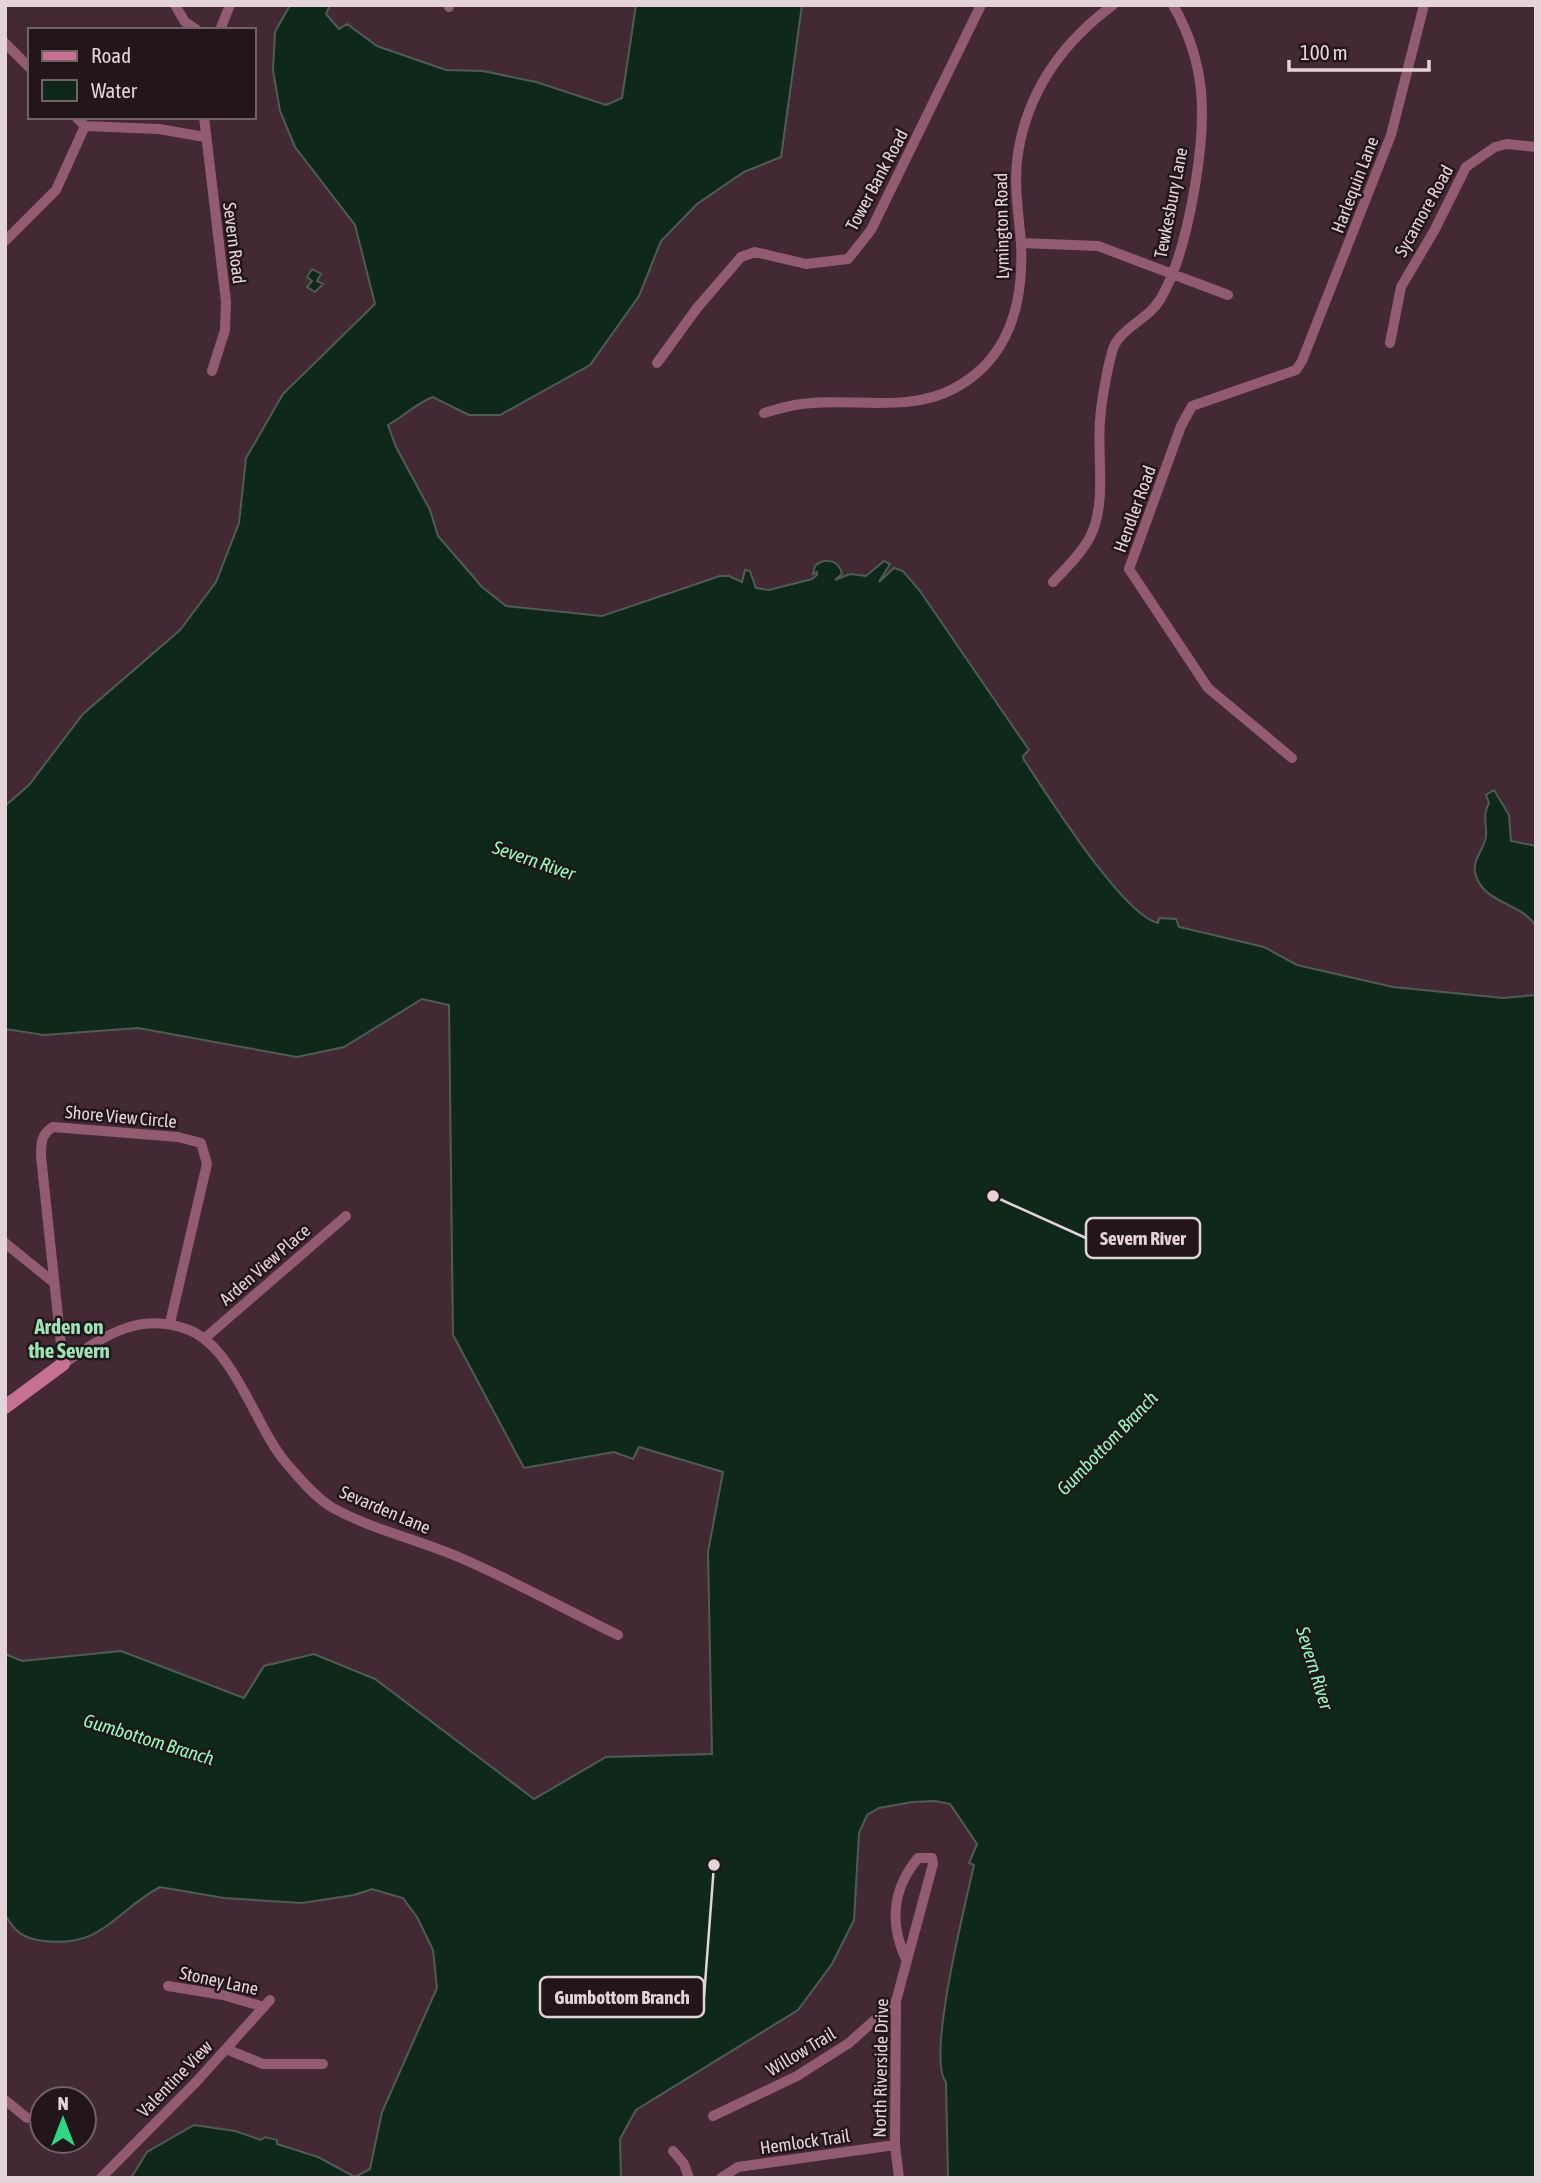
<svg xmlns="http://www.w3.org/2000/svg" width="1541" height="2183" viewBox="0 0 1541 2183" font-family="'Asap Condensed',sans-serif">
  <style>
    .water { fill: #0e2919; stroke: #4e5c53; stroke-width: 2 }
    .lines { fill: none; stroke-linecap: round; stroke-linejoin: round }
    .street { stroke: #925b71; stroke-width: 10 }
    .secondary { stroke: #c67094; stroke-width: 14 }
    .labels { text-anchor: middle; stroke-width: 5; stroke-linejoin: round; paint-order: stroke }
    .street-label { font-size: 18px; fill: #e5d3da; stroke: #22161b }
    .water-label { font-size: 19px; font-style: italic; fill: #8dfeb9; stroke: #22161b }
    .quarter-label { font-size: 21px; font-weight: bold; fill: #9ce6b6; stroke: #22161b }
    .leader { fill: none; stroke: #e5d3da; stroke-width: 2.5 }
    .callout-dot { fill: #e5d3da; stroke: #22161b; stroke-width: 2.5 }
    .callout { fill: #22161b; stroke: #e5d3da; stroke-width: 2.5 }
    .callout-label { font-size: 19px; text-anchor: middle; font-weight: bold; fill: #e5d3da }
  </style>
  <rect width="100%" height="100%" fill="#432934"/>
  <path class="water" d="M290 5H330L326 14 339 29 347 24 377 46 446 70 483 71 536 82 606 105 622 98 636 5H802L781 157 744 172 697 204 661 241 639 296 590 365 500 415H469L433 397C418 402 404 416 388 425L396 447 430 510 438 536 482 587 506 606 602 616 720 576H729L742 582 745 570 750 571 756 588 769 590 812 579 817 575V572L813 574 815 566C825 557 839 560 842 574L835 580 850 574 866 576 884 561 890 564 879 582 894 568 903 571 920 591 1029 750 1023 756 1024 760C1047 794 1123 916 1158 923L1159 918 1176 919 1179 927 1264 947 1297 965 1393 987 1503 998 1536 995V2178H948L946 2082C926 2058 966 1902 974 1865L969 1863 977 1844 950 1804 935 1801 912 1802 879 1808 867 1815 859 1833 854 1920 832 1964 798 2010 636 2110 620 2139 621 2178H131L147 2152 194 2125 235 2131 261 2140 265 2137 277 2140V2144L318 2157 355 2177 370 2169 382 2112 437 1988 433 1950 417 1917 403 1898 372 1889 354 1895 302 1903 224 1898 160 1887C115 1911 103 1948 44 1941 24 1939 15 1932 5 1915V1654L22 1661 121 1651 244 1698 264 1666 314 1654 375 1679 534 1799 606 1757 712 1754 708 1552 723 1472 639 1447 633 1459 614 1452 524 1468 453 1335 449 1005 422 999 344 1047 297 1057 138 1028 44 1035 5 1029V806L29 785 83 714 180 630 216 582 239 523 246 458 283 394 375 304 355 225 295 147 280 111 273 70 275 32Z
    M312 269 321 274 317 281 323 284 315 292 307 287 312 281 307 277Z
    M1494 790 1509 815 1511 841 1536 846V927C1523 902 1481 904 1475 872 1473 858 1485 848 1486 836 1487 823 1482 816 1489 803L1486 795Z"/>
  <g class="lines">
    <path class="street" d="M175 5 185 22 197 30
      M448 5 449 7
      M220 30 230 5
      M5 43 30 68
      M76 117 85 126
      M204 117 226 302 225 330 212 371
      M85 126 159 129 205 137
      M5 241 56 190 85 126
      M1021 243 1098 246 1228 295
      M1390 343 1401 287 1434 231 1466 167 1495 147 1507 144 1536 147
      M657 363 697 308 741 257 755 252 806 264 848 259 871 230 981 5
      M764 413C774 410 784 407 795 405 845 396 907 414 953 389 1009 360 1024 303 1021 244 1019 214 1013 184 1018 153 1028 91 1063 42 1113 5
      M1053 582C1066 568 1081 554 1090 537 1107 504 1097 457 1100 421 1101 403 1107 370 1112 352 1118 328 1149 320 1161 298 1188 252 1206 144 1201 91 1198 61 1188 31 1173 5
      M1292 758 1208 688 1129 569 1181 426 1192 406 1296 370 1302 361 1391 135 1424 5
      M5 1243 52 1281
      M170 1323 207 1164 201 1143 178 1137 53 1127C41 1134 41 1143 41 1156L63 1364C103 1337 139 1310 189 1330 235 1348 256 1429 287 1464 299 1478 317 1499 333 1508 373 1530 420 1540 461 1558 514 1581 566 1610 618 1635
      M205 1338 346 1216
      M168 1986 223 1995 264 2007
      M226 2049 263 2064H323
      M5 2100 27 2118
      M713 2116 797 2076 849 2043 896 2001
      M673 2151 684 2164 689 2178
      M101 2178 197 2081 270 2000
      M721 2178 738 2167 895 2145
      M899 2178 895 2145 896 2001 933 1864 932 1858H918C893 1888 889 1923 906 1959"/>
    <path class="secondary" d="M5 1407 63 1364"/>
  </g>
  <g class="labels">
    <g class="street-label">
      <text transform="translate(877 180) rotate(-62)" y="6">Tower Bank Road</text>
      <text transform="translate(1355 185) rotate(-69)" y="6">Harlequin Lane</text>
      <text transform="translate(1171 203) rotate(-79)" y="6">Tewkesbury Lane</text>
      <text transform="translate(1424 211) rotate(-61)" y="6">Sycamore Road</text>
      <text transform="translate(1002 226) rotate(-91)" y="6">Lymington Road</text>
      <text transform="translate(234 243) rotate(83)" y="6">Severn Road</text>
      <text transform="translate(1135 509) rotate(-70)" y="6">Hendler Road</text>
      <text transform="translate(121 1117) rotate(5)" y="6">Shore View Circle</text>
      <text transform="translate(265 1265) rotate(-41)" y="6">Arden View Place</text>
      <text transform="translate(385 1510) rotate(23)" y="6">Sevarden Lane</text>
      <text transform="translate(219 1981) rotate(12)" y="6">Stoney Lane</text>
      <text transform="translate(801 2052) rotate(-31)" y="6">Willow Trail</text>
      <text transform="translate(881 2068) rotate(-89)" y="6">North Riverside Drive</text>
      <text transform="translate(175 2079) rotate(-46)" y="6">Valentine View</text>
      <text transform="translate(805 2142) rotate(-8)" y="6">Hemlock Trail</text>
    </g>
    <g class="water-label">
      <text transform="translate(534 860) rotate(19)" y="7">Severn River</text>
      <text transform="translate(1107 1443) rotate(-46)" y="7">Gumbottom Branch</text>
      <text transform="translate(1315 1668) rotate(73)" y="7">Severn River</text>
      <text transform="translate(149 1739) rotate(17)" y="7">Gumbottom Branch</text>
    </g>
    <g class="quarter-label">
      <text x="69" y="1334">Arden on<tspan x="69" dy="24">the Severn</tspan></text>
    </g>
  </g>
  <path class="leader" d="M993 1196L1086 1238M714 1865L704 1997"/>
  <g class="callout-dot">
    <circle cx="993" cy="1196" r="7"/>
    <circle cx="714" cy="1865" r="7"/>
  </g>
  <g class="callout">
    <rect x="1086" y="1218" width="114" height="40" rx="7"/>
    <rect x="540" y="1977" width="164" height="40" rx="7"/>
  </g>
  <g class="callout-label">
    <text x="1143" y="1245">Severn River</text>
    <text x="622" y="2004">Gumbottom Branch</text>
  </g>
  <rect width="1541" height="2183" fill="none" stroke="#e5d3da" stroke-width="14"/>
  <rect x="28" y="28" width="228" height="91" fill="#22161b" stroke="#706267" stroke-width="2"/>
  <rect x="42" y="51" width="35" height="10" fill="#c67094" stroke="#706267" stroke-width="2"/>
  <text x="91" y="63" font-size="21" fill="#e5d3da">Road</text>
  <rect x="42" y="80" width="35" height="21" fill="#0e2919" stroke="#706267" stroke-width="2"/>
  <text x="91" y="98" font-size="21" fill="#e5d3da">Water</text>
  <g transform="translate(63 2120)"><circle r="33" fill="#22161b" stroke="#706267" stroke-width="2"/>
  <path d="M0-5L12 26L0 18L-12 26Z" fill="#2dd883"/>
  <text y="-10" font-size="19" font-weight="bold" text-anchor="middle" fill="#e5d3da">N</text>
  </g>
  <path d="M1289 60v10h140v-10" fill="none" stroke="#e5d3da" stroke-width="3.5"/>
  <text x="1300" y="60" font-size="21" fill="#e5d3da" stroke="#22161b" stroke-width="5" paint-order="stroke">100 m</text>
</svg>
